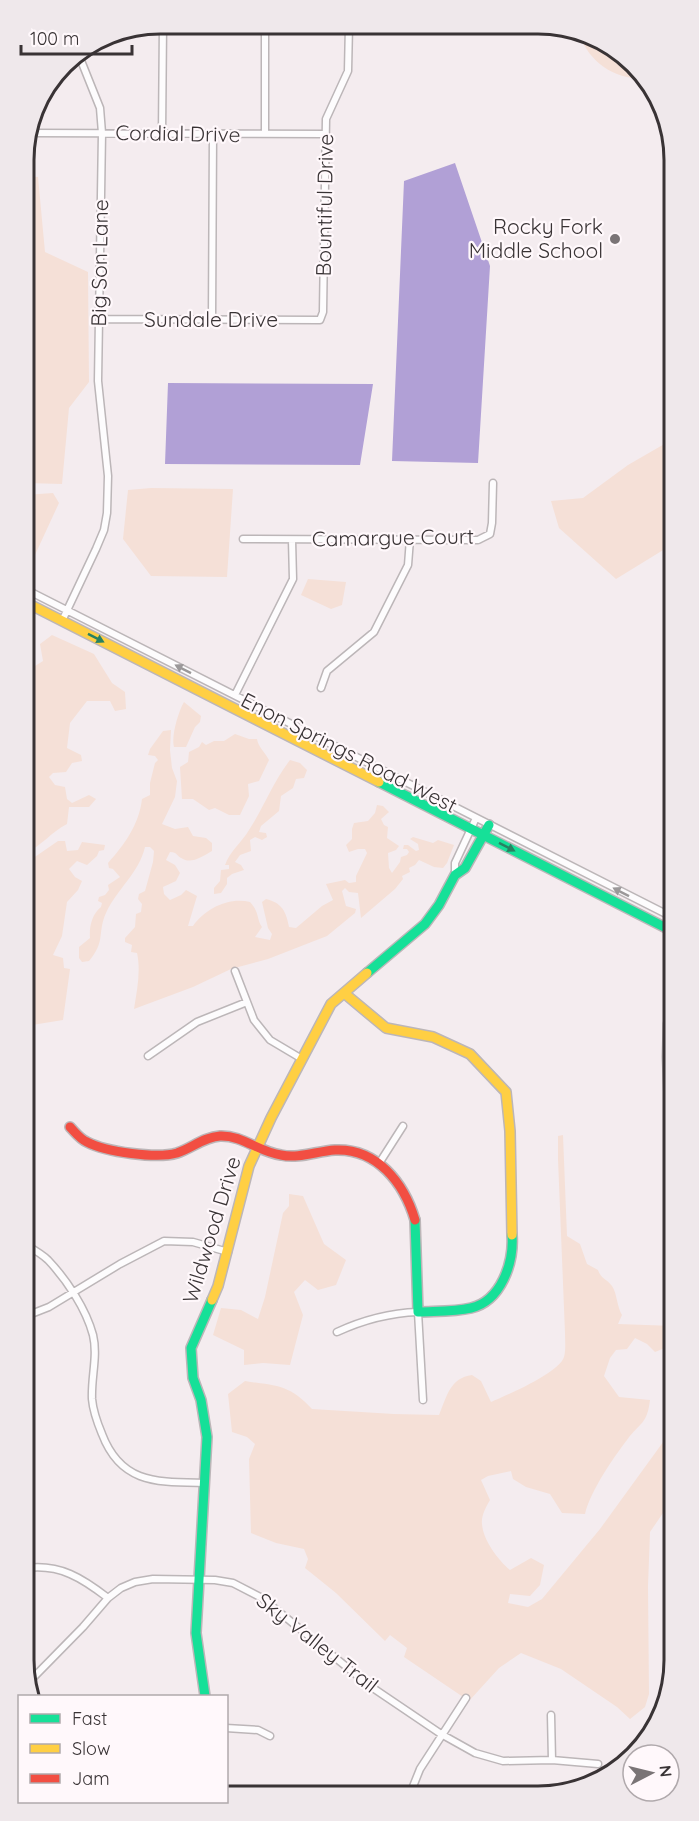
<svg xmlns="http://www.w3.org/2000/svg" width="699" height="1821" viewBox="0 0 699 1821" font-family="Quicksand,sans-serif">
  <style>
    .green { fill: #f5e0d7 }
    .water { fill: #b1a0d6 }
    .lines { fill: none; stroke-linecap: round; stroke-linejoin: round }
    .street-casing { stroke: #bcb6b8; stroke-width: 9 }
    .fast-casing { stroke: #bcb6b8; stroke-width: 12 }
    .slow-casing { stroke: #bcb6b8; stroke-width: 12 }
    .jam-casing { stroke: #bcb6b8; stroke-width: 12 }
    .street { stroke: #fdfcfd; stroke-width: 6 }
    .fast { stroke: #16e098; stroke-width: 9 }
    .slow { stroke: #ffcf43; stroke-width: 9 }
    .jam { stroke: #f24e42; stroke-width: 9 }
    .oneway { fill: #298162 }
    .oneway2 { fill: #9b9899 }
    .poi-dot { fill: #7a7476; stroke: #fff8fb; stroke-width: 2 }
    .labels { text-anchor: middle; stroke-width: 4.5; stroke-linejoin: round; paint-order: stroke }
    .street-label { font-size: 21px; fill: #393335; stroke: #fff8fb }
    .poi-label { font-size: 21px; fill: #393335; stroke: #fff8fb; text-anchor: end }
    .rim { fill: none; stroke: #393335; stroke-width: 3 }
  </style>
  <rect width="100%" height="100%" fill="#f4ecef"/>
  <path class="green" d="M432 26H465L457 32 438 30Z
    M579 34 635 64 643 79C613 78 590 63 579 34Z
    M24 176 38 177 45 252 88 272 89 382 69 408 62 484 25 483Z
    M673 439V544L616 579 559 528 551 501 583 498 628 465Z
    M151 488 233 489 227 577 151 576 123 539 128 490Z
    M53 493 59 503 28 570 25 568V495Z
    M308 579 346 582 342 605 331 609 301 595Z
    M52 635 94 654 112 683 125 692 126 709 115 711 110 701H87L70 723 67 748 81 755 82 761 72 763 66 772 53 773 49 777 55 785 65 787 67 799 72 803 89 795 96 799 89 807H69L67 824C51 832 42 846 25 853V666H35L43 661 40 644Z
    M184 702 201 716 200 722 195 727 186 747H174C171 737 178 712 184 702Z
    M171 730 170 750 172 768 177 781 175 797 162 824 175 829 188 827 193 836 206 838 212 843V851C203 856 192 864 183 859 176 856 178 852 170 852L166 860 175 865 180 873 176 881 163 887 164 894 170 900 181 895 186 890 197 896 188 926H193C205 909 228 897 250 902 260 913 256 918 262 927L255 937 270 940 272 934 268 928 262 902 266 899C282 903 286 911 289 927L296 928 322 906 333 900 326 884 345 880 349 883 356 882V876L367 853 365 849H358L349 852 346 845 352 839V829L354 823 368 821 375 813 377 805 383 806 389 812 381 819 384 825 388 827 387 838 399 846 396 850 388 853 389 868 392 873 400 862 401 857 407 855 409 852 407 849H403L404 845H408L416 851 419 850 418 844 410 839 413 837 433 843 438 840 454 845 447 863 443 868 434 867 419 860 415 865 409 868 410 872 402 876 403 879 395 889 361 918 358 893 349 892 345 888 342 891 346 906 356 909 355 913 327 936 268 959 231 969 193 987 134 1009C137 990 141 971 137 953L131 952 132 945 125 942V938L135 927 136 914 141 912 142 904 138 899 139 894 145 891 153 862 154 851 150 847H145C139 873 117 889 106 913 97 933 106 941 89 961L82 962 79 958V947L90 938C89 927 92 914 101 907L102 903 98 901 99 897 105 895 109 890 108 885 120 877 113 869 109 868 108 863C124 845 139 825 142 799L150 795V783L155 763 158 760 155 756 148 755 150 749 163 731Z
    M235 734 249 739H257C258 747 265 752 269 760L259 781 248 784 249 796 240 815H229L215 808 209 810 193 799H182L180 767 188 762 189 752 199 747 202 742 206 745 214 741H224Z
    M290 760 300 763 307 770 304 778 296 779 293 788 281 796 279 811 261 826 259 832 266 833 267 837 262 840 255 837 250 840 251 851 240 855 235 862 241 865 244 870 232 874 227 878V884L221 893 214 894V888L220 881 221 870 229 869V865H225C230 851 242 842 249 830 264 807 273 782 290 760Z
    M58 841H65L67 851 78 850 82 842 105 845 104 850 99 851 97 856 87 865 77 861 69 869 75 877 82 881 78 890 67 902 62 936 53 955 63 958 64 968 70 969 63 1020 26 1026 25 875 28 874 29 861Z
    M563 1135 567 1236 580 1244 587 1264 598 1270C601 1279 607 1279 612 1286 617 1293 617 1307 622 1315L618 1324 674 1326V1373L670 1376 665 1371 670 1360 665 1348 655 1352 647 1344 635 1338 627 1349 616 1350 610 1358 604 1376 619 1397 650 1400C647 1425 640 1422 627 1440 613 1458 590 1492 585 1514L562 1513 550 1494 526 1487 513 1479 511 1471 488 1476 481 1480 490 1500C486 1507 481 1516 482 1524 483 1540 498 1560 510 1570L531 1558 544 1565 540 1585 530 1596 510 1594 508 1603 528 1607 542 1599 600 1529 674 1427V1497L650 1532 648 1586 649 1694 645 1707 630 1719 617 1707 561 1669 521 1653 499 1668 469 1701 404 1657 407 1648 390 1635 385 1641 336 1593 305 1568 308 1559 304 1549 276 1543 251 1533 249 1459 255 1444 247 1437 232 1432 228 1394 245 1381C276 1386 289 1384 312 1409L394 1414 439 1415C447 1396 450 1378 472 1375L481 1381 491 1402C507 1395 559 1373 564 1357 566 1350 565 1340 565 1333L558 1159V1136Z
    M289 1194 303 1196 324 1244 346 1260 336 1285 318 1290 305 1280 294 1292 303 1315 290 1365 263 1363 244 1365V1350L213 1335 221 1308 241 1310 258 1319 265 1297 283 1213 289 1206Z"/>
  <path class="water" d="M455 163 490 266 478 463 392 461 404 181Z
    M168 383 373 384 360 465 165 464Z"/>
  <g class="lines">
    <defs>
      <path id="street" d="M29 133 326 134
        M162 134 163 24
        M265 134V25
        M99 319 320 320 323 312 326 119 348 71 349 25
        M212 320 213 134
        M243 539 478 540 490 534 492 523 493 483
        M25 589 674 918
        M62 621 96 549 104 530 107 513 108 476 98 381 102 133 100 108 78 53
        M321 688 327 671 374 632 408 565 410 539
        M235 695 293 579 292 540
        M455 875V863L476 818
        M235 971 254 1020 270 1040 302 1059
        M674 989 667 1024 666 1057 674 1240
        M148 1056 197 1022 247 1002
        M380 1162 403 1126
        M26 1245C33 1249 42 1254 48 1260 67 1280 86 1309 93 1335 98 1356 91 1377 92 1399 93 1411 97 1422 102 1434 121 1484 157 1482 204 1483
        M26 1316 49 1307 120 1264 164 1241 193 1242 228 1252
        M337 1332C363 1320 388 1313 418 1312L423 1400
        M27 1568C60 1564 82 1578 108 1598
        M27 1684 83 1627 108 1598 121 1588 135 1582 153 1579 215 1580 233 1583 262 1598 370 1686 441 1734 475 1753 503 1761 552 1760 598 1764
        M551 1715 552 1760
        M226 1728 258 1730 270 1736
        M410 1794 420 1769 466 1698"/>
      <path id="fast" d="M379 782 674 932
        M367 973 425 924 439 905 455 875 465 868 489 825
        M415 1220 418 1312C435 1311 454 1312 471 1308 501 1301 514 1263 512 1235
        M205 1696 196 1633 207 1437 201 1400 193 1378 191 1348 212 1300"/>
      <path id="slow" d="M25 602 379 782
        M344 993 386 1028 433 1037 470 1054 506 1092 510 1131 512 1235
        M212 1300 218 1286 249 1166 271 1118 331 1004 367 973"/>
      <path id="jam" d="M70 1127C75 1132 80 1139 87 1142 106 1152 157 1159 177 1153 192 1148 204 1137 220 1136 242 1135 259 1152 281 1155 299 1159 317 1151 335 1150 377 1148 404 1183 415 1220"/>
    </defs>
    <use href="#street" class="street-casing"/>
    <use href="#fast" class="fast-casing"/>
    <use href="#slow" class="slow-casing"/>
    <use href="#jam" class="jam-casing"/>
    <use href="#street" class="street"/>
    <use href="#fast" class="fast"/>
    <use href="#slow" class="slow"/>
    <use href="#jam" class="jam"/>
  </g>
  <defs><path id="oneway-solid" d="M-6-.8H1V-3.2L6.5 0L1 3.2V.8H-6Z" transform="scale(1.5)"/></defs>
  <g class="oneway">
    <use href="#oneway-solid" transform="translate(96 638) rotate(27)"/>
    <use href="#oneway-solid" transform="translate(507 847) rotate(27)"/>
  </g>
  <g class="oneway2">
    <use href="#oneway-solid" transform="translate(183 669) rotate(-153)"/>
    <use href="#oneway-solid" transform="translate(621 892) rotate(-153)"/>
  </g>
  <circle class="poi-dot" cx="615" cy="239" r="6"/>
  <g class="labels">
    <g class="street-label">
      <text transform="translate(178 134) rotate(1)" y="7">Cordial Drive</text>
      <text transform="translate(325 205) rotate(-89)" y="7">Bountiful Drive</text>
      <text transform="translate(100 263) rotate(-89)" y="7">Big Son Lane</text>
      <text x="211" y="327">Sundale Drive</text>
      <text transform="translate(393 538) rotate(-1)" y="7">Camargue Court</text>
      <text transform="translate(349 753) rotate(27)" y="7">Enon Springs Road West</text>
      <text transform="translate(212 1230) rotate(-73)" y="7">Wildwood Drive</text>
      <text transform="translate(317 1643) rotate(38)" y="7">Sky Valley Trail</text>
    </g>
    <g class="poi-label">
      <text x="603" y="234">Rocky Fork<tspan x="603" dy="24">Middle School</tspan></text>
    </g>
  </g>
  <path d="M0 0H699V1821H0ZM160 34H538A126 126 0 0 1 664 160V1660A126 126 0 0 1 538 1786H160A126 126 0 0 1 34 1660V160A126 126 0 0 1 160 34Z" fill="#efe8eb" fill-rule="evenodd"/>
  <path class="rim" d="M160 34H538A126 126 0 0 1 664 160V1660A126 126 0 0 1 538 1786H160A126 126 0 0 1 34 1660V160A126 126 0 0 1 160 34Z"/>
  <rect x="18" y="1695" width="210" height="108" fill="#fff8fb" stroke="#b0a9ac" stroke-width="1.5"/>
  <rect x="30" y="1714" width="30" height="9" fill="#16e098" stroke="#b0a9ac" stroke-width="1.5"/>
  <text x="72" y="1725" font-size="18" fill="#393335">Fast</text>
  <rect x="30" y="1744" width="30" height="9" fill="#ffcf43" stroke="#b0a9ac" stroke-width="1.5"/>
  <text x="72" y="1755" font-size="18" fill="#393335">Slow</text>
  <rect x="30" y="1774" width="30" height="9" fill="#f24e42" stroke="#b0a9ac" stroke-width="1.5"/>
  <text x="72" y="1785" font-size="18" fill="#393335">Jam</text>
  <g transform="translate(651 1773) rotate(83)"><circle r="28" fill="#fff8fb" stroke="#b0a9ac" stroke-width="1.5"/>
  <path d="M0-4.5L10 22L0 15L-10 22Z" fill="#7a7476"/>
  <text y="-9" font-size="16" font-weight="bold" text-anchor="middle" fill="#393335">N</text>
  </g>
  <path d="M21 45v9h111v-9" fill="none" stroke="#393335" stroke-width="3"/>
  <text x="30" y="45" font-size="18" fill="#393335" stroke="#fff8fb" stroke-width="4.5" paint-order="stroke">100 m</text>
</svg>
